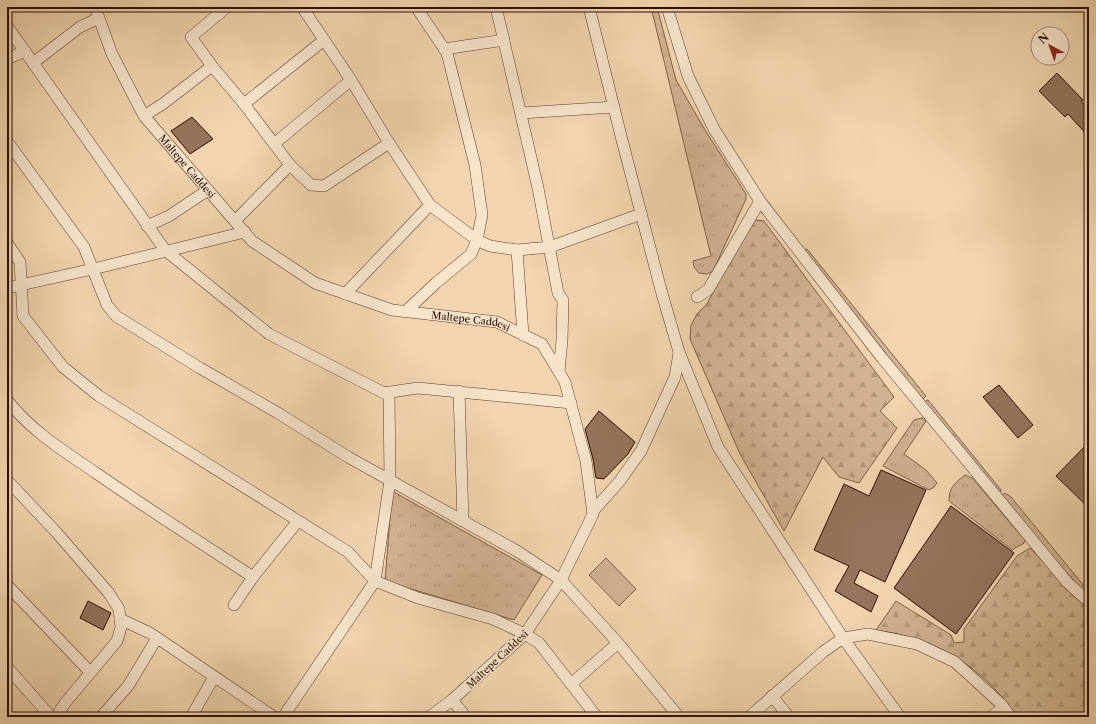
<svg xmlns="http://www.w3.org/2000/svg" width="1096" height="724" viewBox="0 0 1096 724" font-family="'Libre Caslon Text',serif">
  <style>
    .grass { fill: url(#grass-tufts); stroke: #7d6048 }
    .forest { fill: url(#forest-firs); stroke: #7d6048 }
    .park { fill: #d0b391; stroke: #7d6048 }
    .building { fill: #92755b; stroke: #2a0d00 }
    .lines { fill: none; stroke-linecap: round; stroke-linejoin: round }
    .minor-casing { stroke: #5c3f2c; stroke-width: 12 }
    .minor { stroke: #f7e4cb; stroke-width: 11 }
    .labels { text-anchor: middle; stroke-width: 3.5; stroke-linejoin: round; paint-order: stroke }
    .street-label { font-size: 10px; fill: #2a0d00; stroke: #f7e4cb }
  </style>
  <defs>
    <pattern id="grass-tufts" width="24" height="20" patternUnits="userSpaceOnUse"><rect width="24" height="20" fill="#d0b391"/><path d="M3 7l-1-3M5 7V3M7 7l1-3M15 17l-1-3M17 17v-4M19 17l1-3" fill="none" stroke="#b3997b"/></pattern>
    <pattern id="forest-firs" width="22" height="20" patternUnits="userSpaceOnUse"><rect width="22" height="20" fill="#d0b391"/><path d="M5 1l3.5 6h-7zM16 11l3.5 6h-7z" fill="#b3997b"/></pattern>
  </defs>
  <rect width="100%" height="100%" fill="#f2d5af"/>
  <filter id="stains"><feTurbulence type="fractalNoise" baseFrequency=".005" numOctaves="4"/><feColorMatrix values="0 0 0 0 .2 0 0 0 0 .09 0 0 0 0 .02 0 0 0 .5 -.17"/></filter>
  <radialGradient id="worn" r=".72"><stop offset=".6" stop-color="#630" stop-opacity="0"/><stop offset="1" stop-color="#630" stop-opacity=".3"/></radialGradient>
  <path class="grass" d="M651 7H657L676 80 705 130 746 194V199L713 271 707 274 699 273 694 267 693 261 711 256Z
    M807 249 926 396 922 400 804 250Z
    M927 400H928L1001 490 1000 493 924 403Z
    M922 418 926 421 904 454 926 470 937 483 934 487 929 490 883 466 914 420Z
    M965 475 972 478 1025 540 1024 543 1012 550 1010 548 949 501C949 487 955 483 965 475Z
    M392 491 542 575 514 620 385 581Z
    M1005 493 1011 497 1089 592V598L1000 497Z"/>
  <path class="forest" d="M755 220 764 221 894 397 880 411 897 428 859 483 839 477 823 457 784 531 740 454 690 339 691 325 697 314 707 304 744 233Z
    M1030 548 1089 610V717H1018C1008 706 999 692 988 682 953 650 922 637 876 630L896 601 951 635 954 643 964 642V629L1017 556Z"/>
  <path class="park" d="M606 558 636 589 619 606 589 575Z"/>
  <path class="building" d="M1057 73 1083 100 1081 101 1089 110V137L1068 114 1065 117 1039 91Z
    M192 117 213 139 190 154 171 131Z
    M999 385 1033 425 1018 438 983 397Z
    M599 411 635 442 628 454 604 479 596 478 593 459 585 429Z
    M1089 442V508L1056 476Z
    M881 470 926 490 885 582 860 570 854 583 878 596 871 612 835 591 849 566 814 550 844 484 869 496Z
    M951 506 1014 553 956 634 894 588Z
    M88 601 111 613 103 630 80 618Z"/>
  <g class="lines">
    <defs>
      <g id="minor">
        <path id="s1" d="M95 7 112 54 144 116 252 241 315 283 392 310 497 322 542 344 565 382 586 461 593 514 561 580 525 634 452 700 429 717"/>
        <path d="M227 7 191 37 212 66 244 104 290 165 311 185 324 186 389 143"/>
        <path d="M302 7 351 80 389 143 430 205 477 240 490 246 517 250 550 247 641 214"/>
        <path d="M496 7 538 188 558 293 563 300 562 340 559 371"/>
        <path d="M589 7 622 140 661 290 679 352 718 447 843 638 900 717"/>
        <path d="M667 7 688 76 714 129 760 201 882 358 1067 582 1089 602"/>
        <path d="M7 26 165 250 269 334 384 393 418 388 571 403"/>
        <path d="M444 49 504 40"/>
        <path d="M7 59 25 51"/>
        <path d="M33 63 80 27 99 18"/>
        <path d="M244 104 324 40"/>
        <path d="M521 113 614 107"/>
        <path d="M144 116 164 103 212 66"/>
        <path d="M7 141 84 247 107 305 116 316 200 368 278 413 348 457 517 551 561 580 618 643"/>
        <path d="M274 144 351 80"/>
        <path d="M235 221 290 165"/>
        <path d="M147 226 169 216 208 190"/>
        <path d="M7 243 20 262 23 316 63 367 99 396 348 552 375 581 418 598 493 619 525 634 539 643 597 717"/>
        <path d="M517 250 523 335"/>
        <path d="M7 288 93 269 245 232"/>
        <path d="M345 294 430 205"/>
        <path d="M697 297 708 290 760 201"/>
        <path d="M406 311 436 283 471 254 477 240 482 215 475 165 447 53 416 7"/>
        <path d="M459 391 463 521"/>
        <path d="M7 400C31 431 64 451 96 473 148 509 201 543 253 577"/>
        <path d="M7 480 57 533 108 592 119 609 121 627 117 641 65 703 59 712V717"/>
        <path d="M593 511 619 482 641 451 675 377 679 353"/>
        <path d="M7 585 90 672"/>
        <path d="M234 605 253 577 298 521"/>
        <path d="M120 619 150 633 274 717"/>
        <path d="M7 667 51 717"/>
        <path d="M571 684 618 643 679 717"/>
        <path d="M772 696 789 717"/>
        <path d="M452 700 466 717"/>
        <path d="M101 717 128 686 157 638"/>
        <path d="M191 717 214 677"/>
        <path d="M283 717 375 581 390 480 389 392"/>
        <path d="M749 717 823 652 843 638 868 634 917 644 955 662 1001 704 1011 717"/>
        <path d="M991 717 1003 707"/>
      </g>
    </defs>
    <use href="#minor" class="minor-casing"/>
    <use href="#minor" class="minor"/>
  </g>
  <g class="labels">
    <g class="street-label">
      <text dy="4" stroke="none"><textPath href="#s1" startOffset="186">Maltepe Caddesi</textPath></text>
      <text dy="4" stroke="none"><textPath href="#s1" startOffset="522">Maltepe Caddesi</textPath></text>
      <text transform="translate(497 659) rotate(-43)" y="4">Maltepe Caddesi</text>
    </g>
  </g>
  <rect width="1096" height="724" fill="none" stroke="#f2d5af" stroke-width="24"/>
  <rect x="8" y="8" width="1080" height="708" fill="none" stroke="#2a0d00" stroke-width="2"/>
  <rect x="12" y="12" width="1072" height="700" fill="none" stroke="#2a0d00"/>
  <g transform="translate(1050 46) rotate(319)"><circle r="19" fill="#f7e4cb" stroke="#a58e7a"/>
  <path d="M0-3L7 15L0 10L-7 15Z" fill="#8f2418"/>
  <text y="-6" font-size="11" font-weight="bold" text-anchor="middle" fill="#2a0d00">N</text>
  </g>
  <rect width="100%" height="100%" filter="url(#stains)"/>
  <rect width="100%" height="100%" fill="url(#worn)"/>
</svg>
